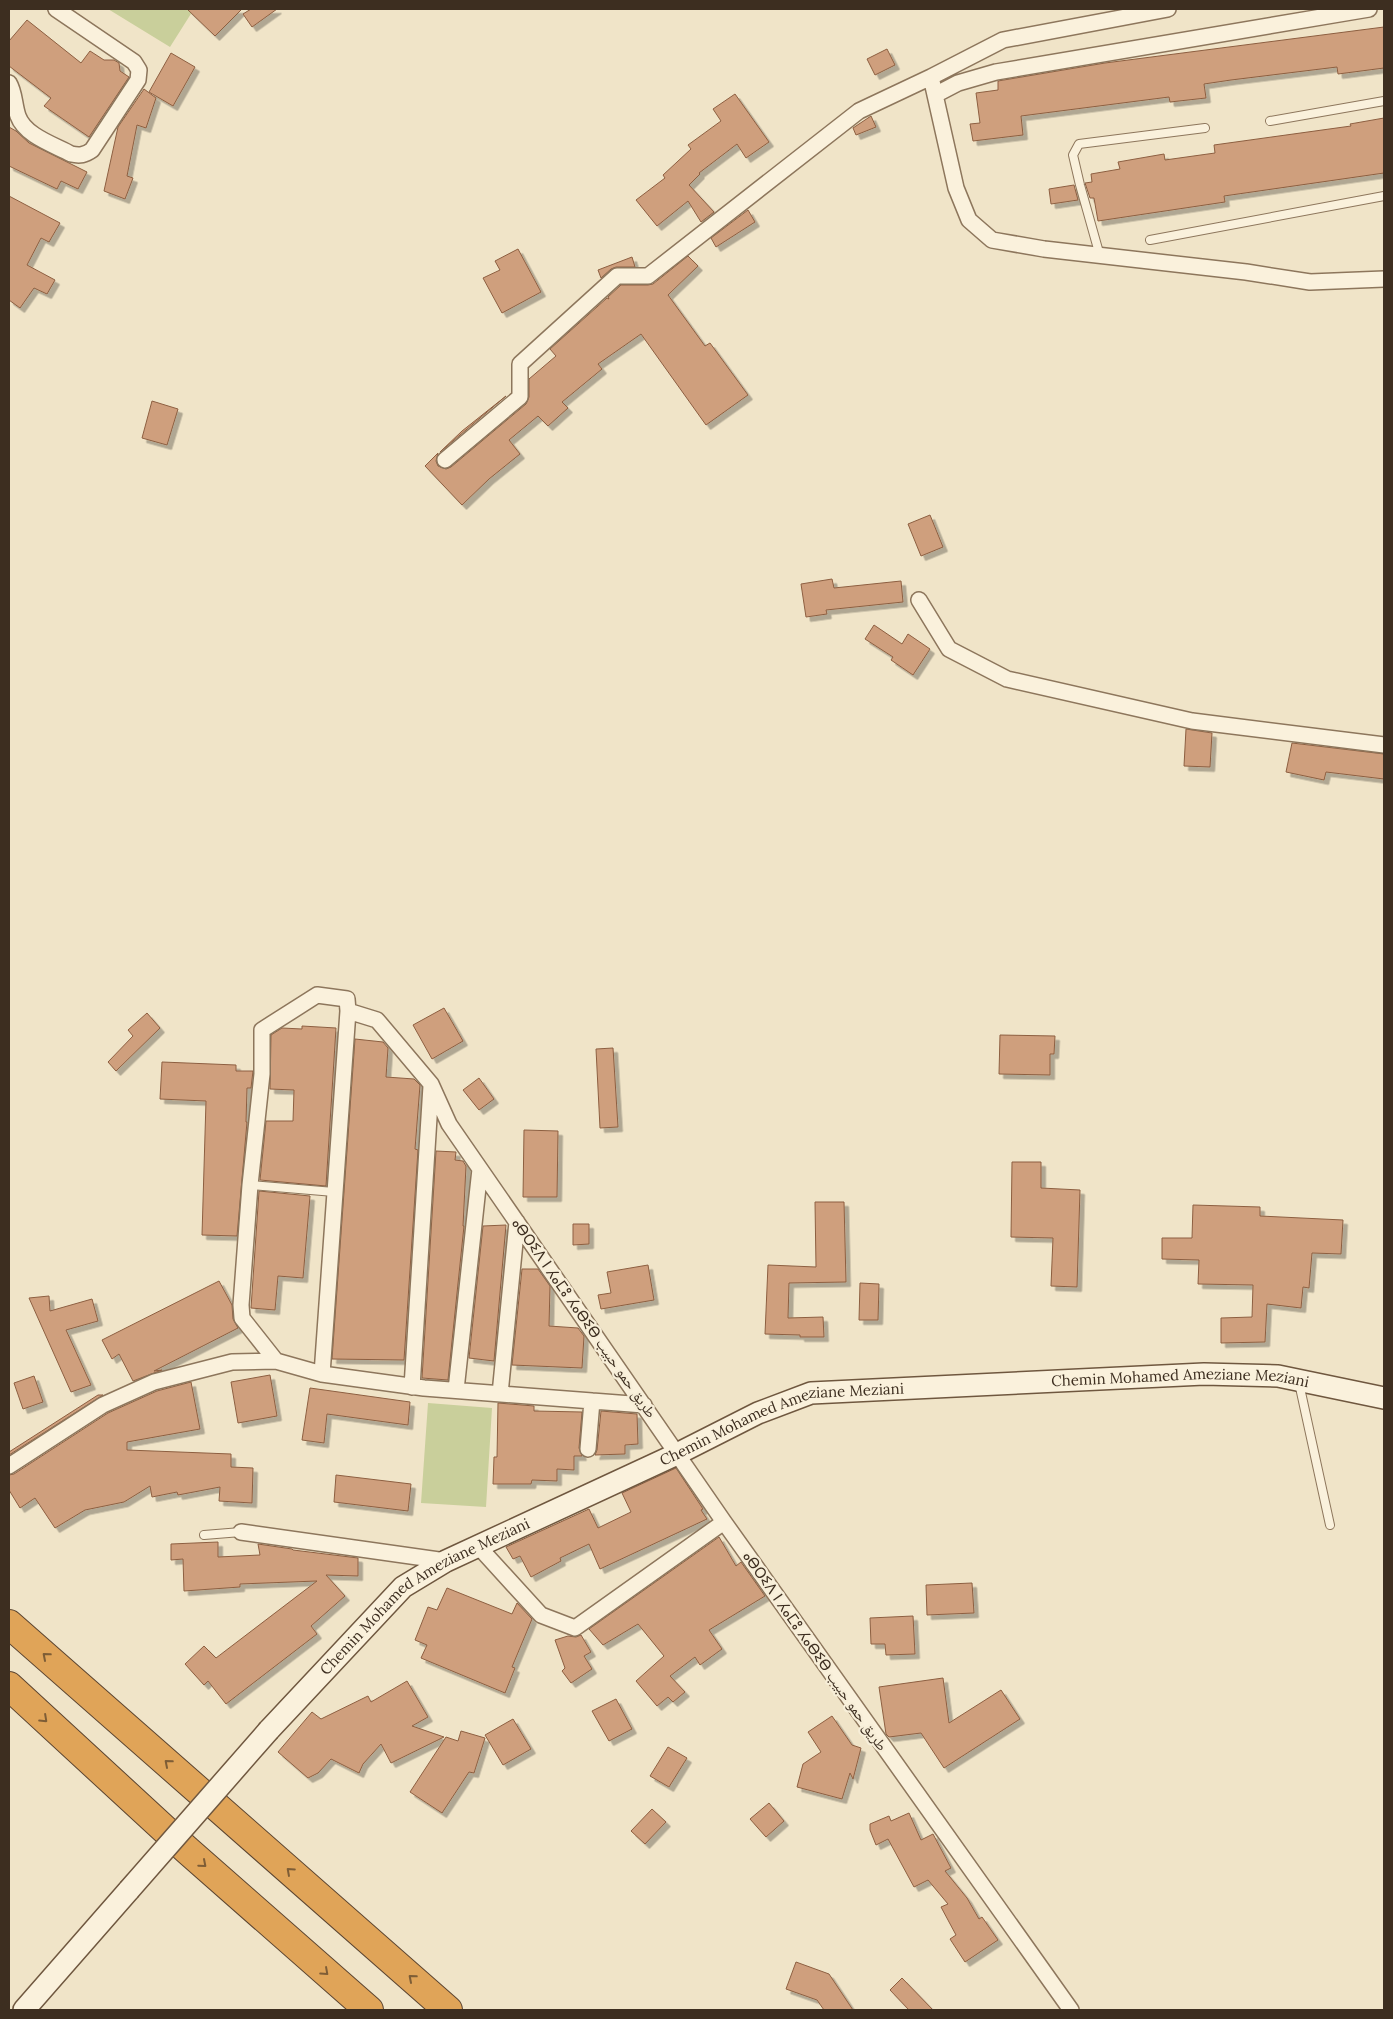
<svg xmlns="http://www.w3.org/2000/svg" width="1393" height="2019" viewBox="0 0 1393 2019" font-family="Lora,'Noto Naskh Arabic','Noto Sans Tifinagh',serif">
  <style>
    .green { fill: #c9cf9b }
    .building { fill: #cf9f7d; stroke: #8d5f41; filter: url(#shadow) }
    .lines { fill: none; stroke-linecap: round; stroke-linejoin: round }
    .lane-casing { stroke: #8d765c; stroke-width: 10 }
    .street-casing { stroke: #8d765c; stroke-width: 18 }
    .secondary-casing { stroke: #6f573f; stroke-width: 24 }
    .highway-casing { stroke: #5b4430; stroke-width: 30 }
    .lane { stroke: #faf1dc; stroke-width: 8 }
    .street { stroke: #faf1dc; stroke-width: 15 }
    .secondary { stroke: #faf1dc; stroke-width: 21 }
    .highway { stroke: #e0a458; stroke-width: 28 }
    .secondary-bridge-casing { stroke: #6f573f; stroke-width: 24; stroke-linecap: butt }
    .secondary-bridge { stroke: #faf1dc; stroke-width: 21 }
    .oneway { stroke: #7e5d36 }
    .labels { text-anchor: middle; stroke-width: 4.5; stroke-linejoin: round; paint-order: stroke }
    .street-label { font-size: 15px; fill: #3d2e20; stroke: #f7eed8 }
  </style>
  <defs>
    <filter id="shadow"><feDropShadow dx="4.5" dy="4.5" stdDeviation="0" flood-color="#0004"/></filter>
  </defs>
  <rect width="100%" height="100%" fill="#f0e4c8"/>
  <path class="green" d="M108 9H194L170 47Z
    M428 1403 492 1408 486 1507 421 1503Z"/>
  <path class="building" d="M187 9H242L215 36Z
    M251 9H277L252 27 243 14Z
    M27 20 81 63 90 51 104 60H114L119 63 120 71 129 77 89 137 44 106 51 98 9 66V41Z
    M1384 27V68L1338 74 1337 67 1231 80 1204 84 1206 98 1170 102 1169 97 1021 116 1023 135 973 141 970 124 980 123 976 93 998 90V81L1105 63Z
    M887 49 895 65 875 75 867 59Z
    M171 53 195 67 173 106 149 92Z
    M144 89 156 98 146 128 137 125 127 176 133 178 125 199 104 191 118 127Z
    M735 94 769 142 746 158 737 144 699 173 700 174 689 185 714 212 701 222 688 201 657 226 636 200 665 178 663 175 691 149 688 145 721 121 713 109Z
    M871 116 876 127 856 135 853 128Z
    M1384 118V173L1224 196 1225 202 1098 221 1094 198H1090L1085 183 1092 182 1091 174 1120 169 1118 162 1164 154 1165 160 1215 153 1214 145 1351 126 1350 124Z
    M9 127 16 131 29 143 87 172 78 189 61 181 57 189 9 166Z
    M1074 185 1078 200 1051 204 1049 189Z
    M9 196 60 223 49 242 41 238 27 265 55 280 47 294 34 288 20 308 9 300Z
    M748 210 755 222 716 247 711 238Z
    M518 249 541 292 502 313 483 278 500 270 495 261Z
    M688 256 698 266 668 295 705 346 710 343 748 395 706 425 641 334 598 364 602 369 562 402 568 408 548 426 538 416 509 440 520 454 489 479 462 505 425 466 438 453 436 461 438 466 446 469 451 467 526 404 529 397V379L556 356 550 349 607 298 609 299 608 297 621 285H648L653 284Z
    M632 257 635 267H616L611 269 601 278 598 270Z
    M506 396 440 452 462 431Z
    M152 401 178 409 167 445 142 438Z
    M930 515 943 547 921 556 908 524Z
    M832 579 834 588 901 581 903 602 826 610 827 614 806 617 801 584Z
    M874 625 902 644 908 634 930 649 913 675 891 660 893 657 865 639Z
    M1186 729 1212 733 1210 767 1184 766Z
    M1292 743 1384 754V779L1326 772 1324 780 1286 772Z
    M444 1008 463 1041 432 1059 413 1025Z
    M147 1013 160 1028 116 1071 108 1062 133 1036 128 1030Z
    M302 1026 336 1028 326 1186 260 1180 266 1121H293L294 1090 270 1089 271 1035 282 1028 302 1029Z
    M1000 1035 1055 1036 1054 1054H1050V1075L999 1074Z
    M355 1039 383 1042 388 1048 386 1077 414 1079 420 1085 415 1149 418 1150 404 1360 332 1359Z
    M613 1048 618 1127 600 1128 596 1049Z
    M162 1062 236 1065V1071H253L251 1088H247L246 1122H247L237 1236 202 1235 206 1101 160 1099Z
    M479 1078 494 1099 479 1110 463 1090Z
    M524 1130 558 1131 557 1197H523Z
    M436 1151 456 1152 455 1160 463 1161 466 1166 463 1226H464L448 1380 422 1378Z
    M1012 1162H1041V1188L1080 1190 1077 1287 1051 1286 1053 1238 1011 1237Z
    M259 1191 310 1196 303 1278 278 1276 275 1310 251 1308Z
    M815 1202H844L846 1282 789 1283 788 1318 823 1317 824 1337H800V1335L765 1334 768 1265 816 1267Z
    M1193 1205 1260 1207V1216L1343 1220 1341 1254 1312 1253 1309 1288 1303 1287 1301 1308 1267 1304 1265 1342 1221 1343V1318L1252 1317 1253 1285 1198 1284 1199 1260 1162 1259V1238H1192Z
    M573 1224H589V1244L573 1245Z
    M506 1225 494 1361 469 1358 483 1226Z
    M648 1265 654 1300 601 1309 598 1295 611 1293 607 1272Z
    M522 1269H538L550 1286 549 1326 578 1328 584 1336 582 1368 512 1365Z
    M219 1281 232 1305 233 1319 238 1328 154 1371 162 1370 133 1381 119 1354 112 1359 102 1340Z
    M860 1283 879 1284 878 1320H859Z
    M49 1296 50 1311 92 1299 98 1321 66 1330 91 1385 71 1392 29 1298Z
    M270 1375 277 1416 238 1423 231 1382Z
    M34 1376 43 1402 23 1409 14 1383Z
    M191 1382 200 1429 127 1442V1450L231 1454V1467L253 1468 252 1503 219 1501 220 1487 178 1495 177 1492 152 1497 150 1486 124 1502 85 1510 55 1528 35 1498 20 1508 9 1490V1475L14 1474 108 1413 157 1391Z
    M310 1388 410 1402 408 1425 327 1414 324 1443 302 1440Z
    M98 1395H103L9 1455V1452Z
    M498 1403 534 1406V1411L582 1412 579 1448 582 1456H574V1470L557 1469V1481L532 1480 531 1484H493L494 1457H497Z
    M601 1411 637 1414 638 1444 625 1445V1454L595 1455 597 1450Z
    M676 1468 703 1509 701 1510 707 1519 600 1569 589 1544 560 1558 561 1561 531 1577 520 1556 513 1559 506 1547 589 1509 598 1528 631 1512 622 1493Z
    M336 1475 411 1484 408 1511 334 1502Z
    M719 1537 736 1566 741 1562 765 1596 709 1630 722 1649 700 1665 695 1657 670 1676 685 1692 673 1702 668 1697 657 1706 636 1681 664 1656 638 1624 603 1645 589 1629Z
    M218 1542V1557L260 1555 258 1544 292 1549 293 1550 358 1558V1576L326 1575 345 1596 311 1626 317 1634 226 1704 208 1681 204 1685 185 1664 204 1646 216 1658 317 1581 240 1584V1587L184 1591 183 1559 171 1560V1544Z
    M972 1583 974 1613 927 1615 926 1585Z
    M447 1588 512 1614 517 1603 532 1619 512 1667 515 1668 505 1693 421 1658 427 1645 415 1640 428 1607 437 1610Z
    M913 1616 915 1654 886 1655 885 1644H871L870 1618Z
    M581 1635 591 1652 584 1656 592 1669 571 1683 562 1671 565 1668 555 1640 568 1636 576 1637Z
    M943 1678 949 1723 1001 1690 1020 1719 944 1768 921 1733 889 1737 886 1734 879 1687Z
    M407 1681 428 1717 412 1726 444 1737 391 1763 381 1744 363 1764 359 1773 331 1759 318 1773 308 1778 278 1752 312 1712 321 1719 368 1696 371 1702Z
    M616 1699 632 1729 609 1741 592 1711Z
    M832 1716 852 1745 861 1748 853 1779 850 1773 842 1799 797 1787 803 1764 821 1752 808 1732Z
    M513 1719 531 1749 503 1765 485 1735Z
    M461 1731 485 1738 474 1773 469 1772 442 1813 410 1792 446 1737 458 1741Z
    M668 1747 687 1758 669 1787 650 1776Z
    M769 1803 784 1821 766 1837 750 1819Z
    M652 1809 666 1822 645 1844 631 1831Z
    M909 1813 921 1840 933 1834 951 1868 945 1871 967 1898 979 1919 982 1917 998 1940 965 1962 950 1939 956 1935 941 1907 948 1904 928 1880 914 1887 888 1839 876 1845 870 1830V1824L889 1816 891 1821Z
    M796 1962 829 1974 853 2010H824L817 2000 786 1989Z
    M902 1978 933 2010H909L890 1990Z"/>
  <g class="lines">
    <defs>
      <path id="lane" d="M1270 121 1384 101
        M1150 240 1384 196
        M1100 256 1080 185 1073 155 1079 144 1205 128
        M250 1185 334 1192
        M1299 1383 1330 1525
        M204 1535 241 1532"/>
      <path id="street" d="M931 77 956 188 969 220 992 240 1044 249 1246 272 1310 282 1384 279
        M9 83C15 93 14 105 18 116 25 136 55 145 71 154 80 156 85 155 92 150L138 80 139 70 134 62 56 9
        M935 95 958 83 996 72 1369 9
        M445 460 520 397V364L617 276H648L859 111 931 77 1003 40 1168 9
        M919 600 949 649 1007 679 1192 721 1384 745
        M276 1361 242 1318 241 1305 250 1185 262 1074V1030L317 995 347 999 348 1011 377 1020 431 1084 449 1124 724 1522 1071 2010
        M322 1374 348 1011
        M412 1387 431 1086
        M456 1390 480 1169
        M500 1394 517 1222
        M588 1449 592 1401
        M9 1466 103 1405 154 1382 232 1362 276 1361 322 1374 424 1388 644 1405
        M241 1532 446 1561
        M478 1546 541 1615 575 1628 724 1522"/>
      <g id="secondary">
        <path id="s1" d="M269 1730 403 1587 446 1561 677 1454 758 1413 811 1393 1204 1374 1278 1376 1384 1398"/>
        <path d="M24 2010 129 1890"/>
      </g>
      <path id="highway" d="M9 1624 448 2010
        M9 1686 187 1850 369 2010"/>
    </defs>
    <use href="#lane" class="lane-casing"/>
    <use href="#street" class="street-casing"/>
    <use href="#secondary" class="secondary-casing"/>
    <use href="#highway" class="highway-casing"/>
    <use href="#lane" class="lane"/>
    <use href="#street" class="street"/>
    <use href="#secondary" class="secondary"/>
    <use href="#highway" class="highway"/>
    <defs>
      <path id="secondary-bridge" d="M129 1890 269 1730"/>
    </defs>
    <use href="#secondary-bridge" class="secondary-bridge-casing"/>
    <use href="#secondary-bridge" class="secondary-bridge"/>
  </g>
  <defs><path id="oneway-chevron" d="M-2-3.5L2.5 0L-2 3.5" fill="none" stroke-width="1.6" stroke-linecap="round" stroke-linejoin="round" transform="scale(1.25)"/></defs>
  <g class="oneway">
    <use href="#oneway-chevron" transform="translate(46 1656) rotate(-139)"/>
    <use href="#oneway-chevron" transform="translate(44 1719) rotate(43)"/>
    <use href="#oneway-chevron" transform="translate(168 1763) rotate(-139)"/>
    <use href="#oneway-chevron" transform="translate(203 1864) rotate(41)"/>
    <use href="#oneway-chevron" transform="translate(290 1871) rotate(-138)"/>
    <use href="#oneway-chevron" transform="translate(325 1972) rotate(42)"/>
    <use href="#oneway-chevron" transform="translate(412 1978) rotate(-139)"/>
  </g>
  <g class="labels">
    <g class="street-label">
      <text transform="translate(584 1318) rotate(55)" y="5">ⴰⴱⵔⵉⴷ ⵏ ⵃⴰⵎⵓ ⵃⴰⴱⵉⴱ طريق حمو حبيب</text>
      <text dy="5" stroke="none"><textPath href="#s1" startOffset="1018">Chemin Mohamed Ameziane Meziani</textPath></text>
      <text dy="5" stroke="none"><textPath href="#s1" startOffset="612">Chemin Mohamed Ameziane Meziani</textPath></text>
      <text dy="5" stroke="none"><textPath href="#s1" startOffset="208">Chemin Mohamed Ameziane Meziani</textPath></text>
      <text transform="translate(815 1651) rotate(55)" y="5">ⴰⴱⵔⵉⴷ ⵏ ⵃⴰⵎⵓ ⵃⴰⴱⵉⴱ طريق حمو حبيب</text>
    </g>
  </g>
  <rect width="1393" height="2019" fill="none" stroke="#3d2e20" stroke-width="20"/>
</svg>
